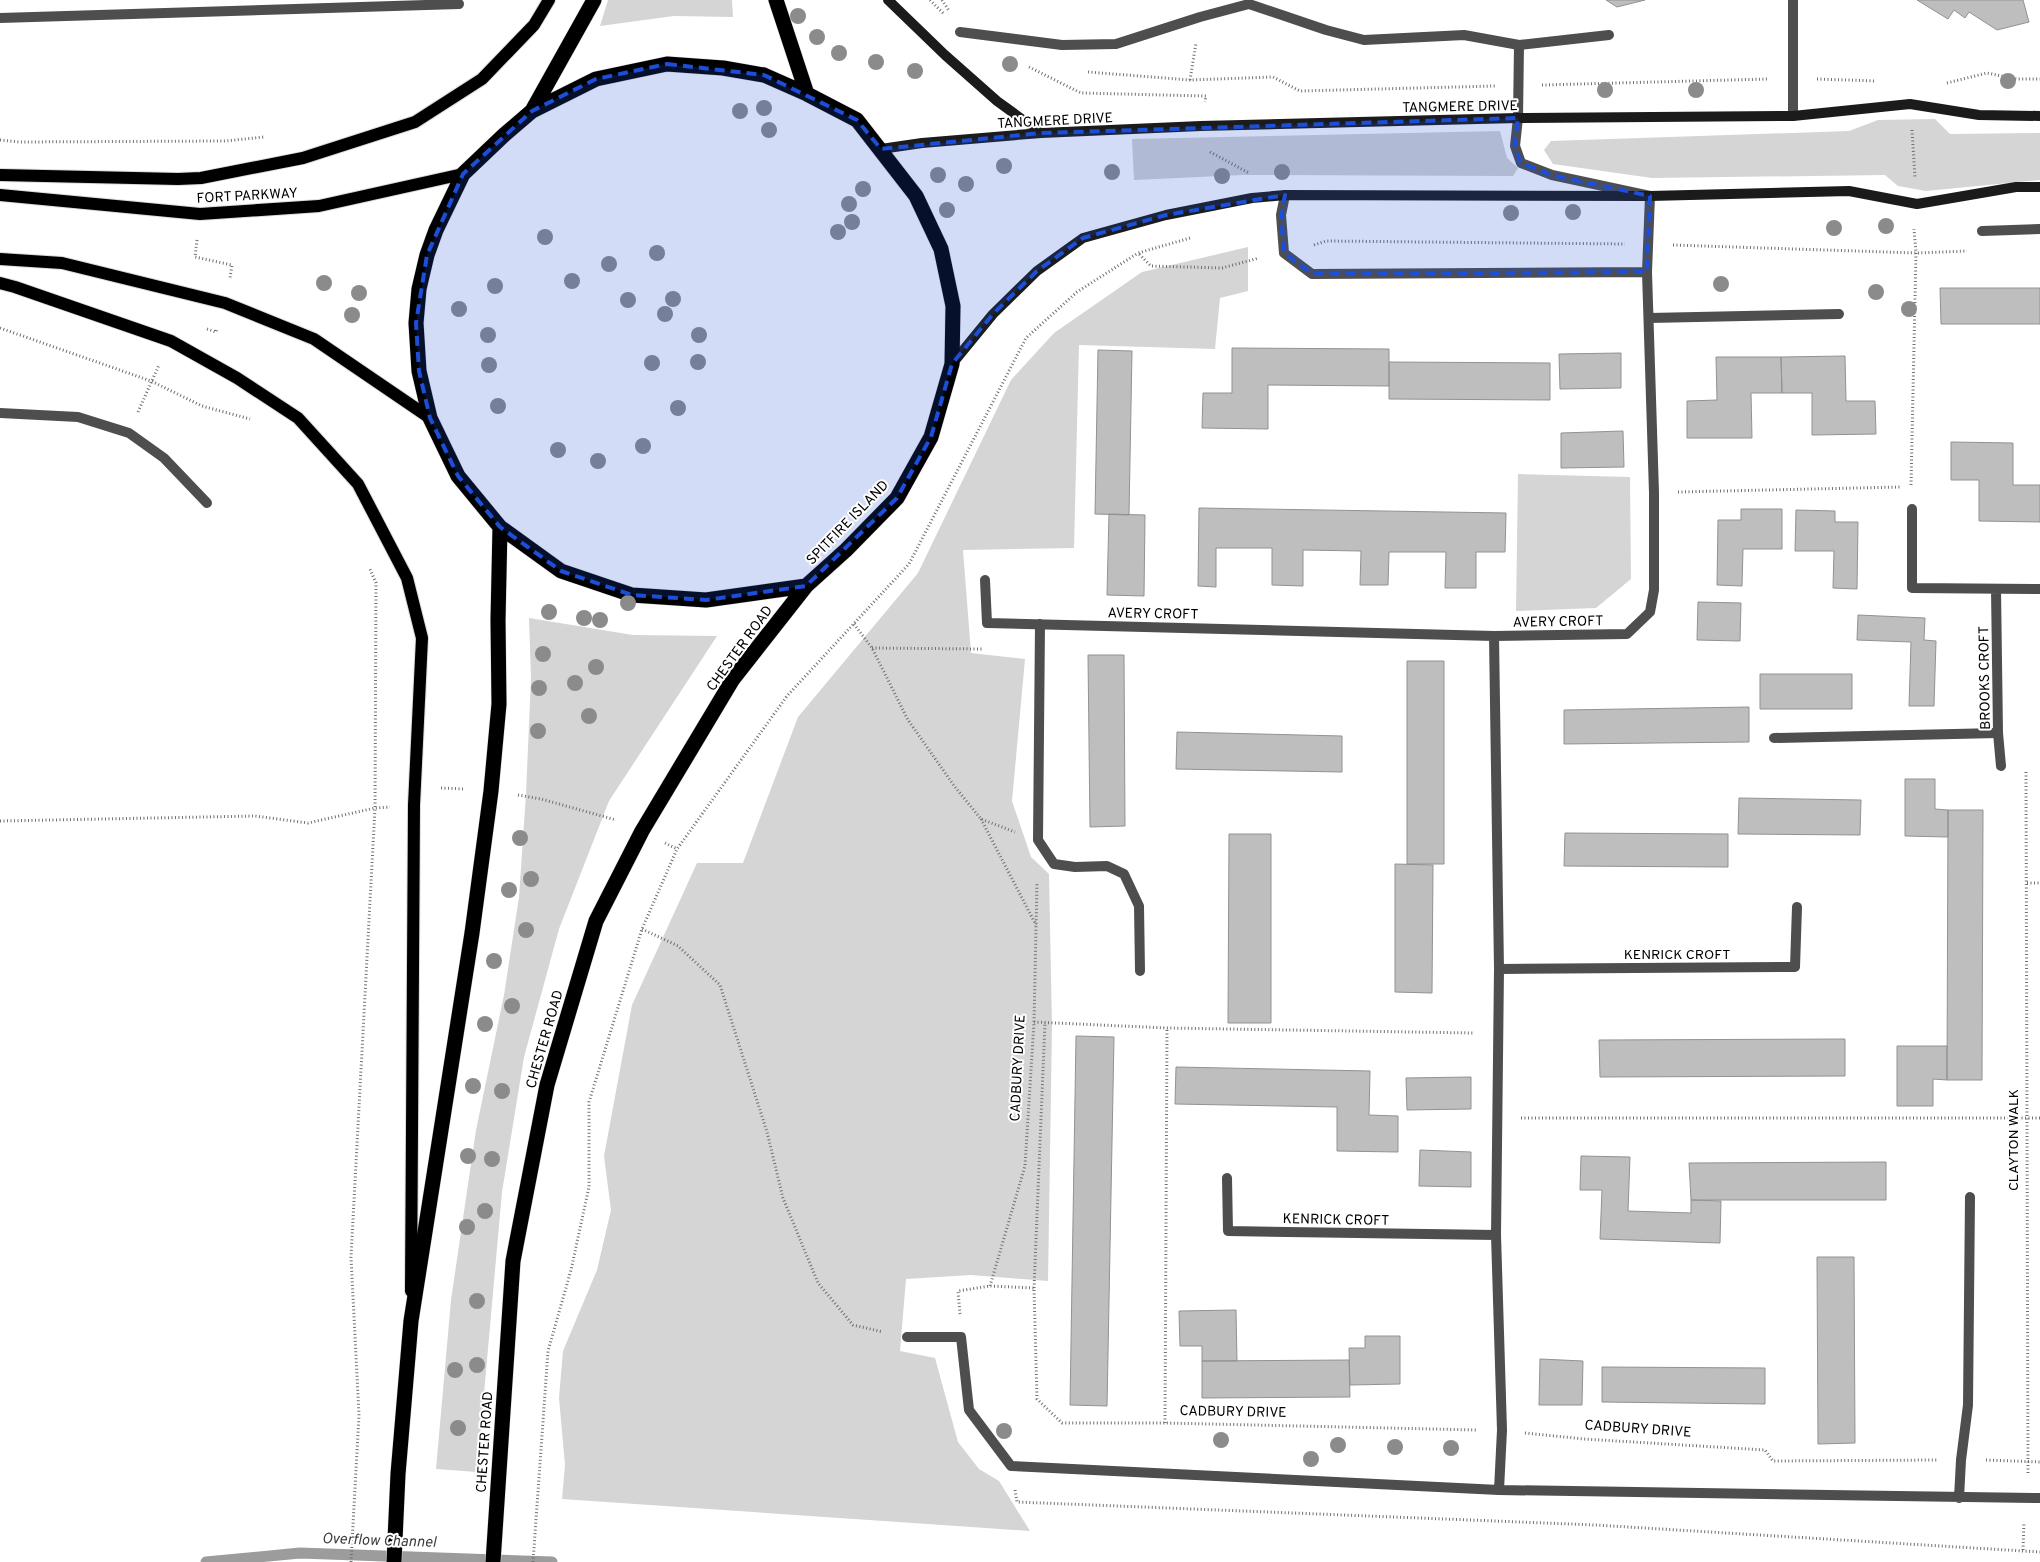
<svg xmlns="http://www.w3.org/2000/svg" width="2040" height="1562" viewBox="0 0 2040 1562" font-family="Overpass,sans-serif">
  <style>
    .green { fill: #d5d5d5 }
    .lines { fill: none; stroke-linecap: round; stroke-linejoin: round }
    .stream { stroke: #9c9c9c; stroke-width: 11 }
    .building { fill: #bebebe; stroke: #929292 }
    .primary-casing { stroke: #dbdbdb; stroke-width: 14 }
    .highway-casing { stroke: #dbdbdb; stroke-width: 16 }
    .path { stroke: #707070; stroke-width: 3; stroke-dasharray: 1 2.5; stroke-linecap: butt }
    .lane { stroke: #4e4e4e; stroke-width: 10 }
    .street { stroke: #4e4e4e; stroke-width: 10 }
    .secondary { stroke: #1b1b1b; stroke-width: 10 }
    .primary { stroke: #000; stroke-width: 12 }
    .highway { stroke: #000; stroke-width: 15 }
    .tree { fill: #8b8b8b }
    .marked { fill: #1d4ed8; fill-opacity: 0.2; stroke: #1d4ed8; stroke-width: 4; stroke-dasharray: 10 6; stroke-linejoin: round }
    .labels { text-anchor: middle; stroke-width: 4; stroke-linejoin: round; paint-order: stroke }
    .street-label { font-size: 14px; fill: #000; stroke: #fff }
    .water-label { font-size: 15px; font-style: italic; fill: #3d3d3d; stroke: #fff }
  </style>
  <rect width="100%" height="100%" fill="#fff"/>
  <path class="green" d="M608 0H732L733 17 674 16 600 26Z
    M1935 119 1950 134 2040 133V180L1926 191 1898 186 1885 175 1652 178 1553 164 1544 150 1551 141 1849 131 1878 120Z
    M1500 131 1507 158 1518 168 1513 176 1242 175 1134 180 1132 139Z
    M1248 247V291L1220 298 1215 349 1079 345 1074 548 963 550 971 653 1025 659 1012 801 1031 857 1049 874 1052 1026 1048 1281 971 1275 906 1279 900 1351 935 1358 958 1442 979 1469 999 1481 1030 1531 562 1499 565 1465 559 1398 563 1351 597 1270 611 1210 604 1156 632 1005 697 863H743L798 717 918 573 1011 380 1054 333 1142 272Z
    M1518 474 1630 477 1631 579 1596 608 1516 611Z
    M529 618 633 635 717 636 609 801 559 929 524 1057 502 1192 477 1472 436 1469 451 1300 476 1130 504 995 519 897 526 794 531 678Z"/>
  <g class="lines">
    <path class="stream" d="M206 1562 300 1553 552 1562"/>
  </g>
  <path class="building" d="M1606 0H1645L1617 7Z
    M1917 0H2023L2029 22 1997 30 1969 12 1965 18 1954 10 1948 19Z
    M1940 288H2040V324H1941Z
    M1232 348 1389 349V386L1268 385V429L1202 428 1203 393H1232Z
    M1098 350 1132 351 1129 515 1095 514Z
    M1621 353V388L1560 389 1559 354Z
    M1845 356 1846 401H1875L1876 434 1812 435V393H1782L1781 357Z
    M1716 357H1781L1782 393H1751L1752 438H1687V401L1717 400Z
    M1389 362 1550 363V400L1389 399Z
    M1623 431 1624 467 1561 468V433Z
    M1951 442 2013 443V485H2040V522L1979 521V480H1951Z
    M1199 508 1506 513 1505 552H1476V588H1445L1446 552H1389L1388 585H1360L1361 551 1303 550V586L1272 585V548H1216V587L1198 586Z
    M1741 509H1782V549H1743L1742 586 1717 585 1718 520H1741Z
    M1796 510 1835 511V522H1858L1857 589 1833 588 1834 551H1795Z
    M1109 514 1145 515 1144 596 1107 595Z
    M1698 602 1741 603 1740 641 1697 640Z
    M1858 615 1925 618 1924 640 1936 641 1934 706H1909L1911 642 1857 640Z
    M1088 655H1124L1125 826 1090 827Z
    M1407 661H1444V864H1407Z
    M1760 674H1852V709H1760Z
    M1749 707V742L1564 744V710Z
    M1177 732 1342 736V772L1176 769Z
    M1905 779H1935V809L1948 810V837L1905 836Z
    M1739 798 1861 800 1860 835 1738 834Z
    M1948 810H1983L1982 1080H1947Z
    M1565 833 1728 834V867L1564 866Z
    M1229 834H1271V1023H1228Z
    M1395 864 1433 865 1432 993 1395 992Z
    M1076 1036 1114 1037 1107 1406 1070 1405Z
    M1845 1039V1076L1600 1077 1599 1040Z
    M1897 1046H1947V1080L1933 1079V1106H1897Z
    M1176 1067 1370 1071 1369 1115 1398 1116V1152L1337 1151V1107L1175 1104Z
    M1471 1077V1109L1407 1110 1406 1078Z
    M1420 1150 1471 1152V1187L1419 1186Z
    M1581 1156 1630 1157 1628 1211 1691 1213V1200L1721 1201 1720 1243 1600 1239 1602 1190H1580Z
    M1886 1162V1200H1691L1689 1163Z
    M1817 1257H1854L1855 1443 1818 1444Z
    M1236 1310 1237 1361H1202V1346H1180L1179 1311Z
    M1365 1336H1400V1384L1350 1385 1349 1348H1365Z
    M1540 1359 1583 1361 1582 1405H1539Z
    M1349 1360 1350 1397 1202 1398V1361Z
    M1602 1367 1765 1368V1404L1602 1402Z"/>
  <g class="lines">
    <defs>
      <path id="primary" d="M0 175 178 179 201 178 303 158 415 122 482 79 534 25 549 0
        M0 195 200 214 319 206 463 174
        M0 259 62 263 225 303 314 339 430 418
        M0 283 15 287 171 341 237 378 298 418 358 484 407 578 422 638 414 805 411 1291"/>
      <path id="highway" d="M776 0 807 94
        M532 111 594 0
        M394 1562 398 1474 411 1321 472 933 491 791 499 704 498 620 500 527
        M493 1562 513 1261 547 1085 596 921 642 831 733 679 806 586 846 550 897 498 931 437 952 364 953 306 941 249 916 196 857 120 807 94 764 75 723 68 667 64 596 79 532 111 504 135 463 174 436 230 427 255 419 289 416 323 419 371 430 418 458 476 500 527 561 571 632 595 706 600 806 586"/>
    </defs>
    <use href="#primary" class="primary-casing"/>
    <use href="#highway" class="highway-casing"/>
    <path class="path" d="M930 0 944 14
      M942 0 949 11
      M1029 67 1081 93 1206 96 1205 102
      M1088 72 1190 80 1273 77 1300 91 1495 86
      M1817 79 1875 81
      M1190 80 1196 43
      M1947 83 1987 73 2017 79H2040
      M1542 85 1768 79
      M1912 130 1915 178
      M0 140 19 142 225 141 264 137
      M1210 152 1249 173
      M1190 238 1138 253 1151 266 1222 268 1259 258
      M197 240 195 257 232 265 230 278
      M1314 245 1326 241 1625 244
      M1673 245 1916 253 1967 251
      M0 328 151 381 202 406 250 419
      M207 329 216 332 217 328
      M138 412 159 365
      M1911 485 1916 253 1914 229
      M1678 492 1901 487
      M854 624 872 648 908 720 955 787 981 819 1015 832
      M872 648 984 649
      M2026 772 2028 1473
      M441 788 465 789
      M518 795 541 799 616 820
      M981 819 1036 925
      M0 821 255 816 308 823 375 808 390 807
      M665 843 677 849
      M2027 883H2040
      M642 929 678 946 720 985 767 1132 783 1198 818 1283 853 1325 883 1332
      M1034 1022 1167 1028 1473 1033
      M1521 1118H2040
      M990 1286 1025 1166 1034 1022 1037 882
      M1034 1288 1045 1022
      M960 1314 958 1291 990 1286 1034 1288 1037 1399 1062 1423H1165L1477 1430
      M1165 1423 1167 1028
      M1525 1433 1584 1439 1765 1450 1773 1461 1938 1460
      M1986 1460 2040 1462
      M1015 1490 1017 1502 1595 1525 2040 1552
      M2023 1550 2024 1522
      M351 1562 359 1415 351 1257 375 808 376 583 370 569
      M533 1562 548 1351 571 1270 589 1187V1102L642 929 677 849 787 696 909 564 1026 338 1077 292 1138 253"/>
    <path class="lane" d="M0 18 459 4
      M1982 231 2040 229
      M0 413 78 417 129 433 164 458 207 503
      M1774 738 1998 733"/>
    <path class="street" d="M960 32 1062 45 1116 44 1200 17 1249 4 1326 30 1364 40 1464 35 1519 45 1609 35
      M1793 116V0
      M1285 195 1281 215 1284 253 1312 274 1647 272
      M1649 318 1839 314
      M1912 509V588L2040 589
      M985 580 987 623 1494 636 1627 634 1650 612 1654 590V493L1647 272 1650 196 1552 175 1521 163 1515 146 1518 118 1519 45
      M1996 589 1998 733 2001 766
      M1040 624 1038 840 1054 864 1075 867 1107 866 1124 874 1139 906 1140 971
      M1494 636 1499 969 1496 1235 1502 1430 1499 1490
      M1499 969 1795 967 1797 907
      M1227 1178 1228 1231 1496 1235
      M907 1337H961L969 1410 1011 1466 1499 1490 2040 1498
      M1959 1498 1961 1460 1968 1405 1970 1197"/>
    <path class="secondary" d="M888 0 945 55 997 101 1041 133
      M881 149 922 143 1041 133 1201 126 1518 118 1793 116 1910 104 1979 115 2040 116
      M952 364 993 314 1037 271 1083 238 1166 215 1252 198 1285 195 1650 196 1849 191 1917 204 2016 187H2040"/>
    <use href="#primary" class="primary"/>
    <use href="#highway" class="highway"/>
  </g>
  <g class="tree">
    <circle cx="798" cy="16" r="8"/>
    <circle cx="817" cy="37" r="8"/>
    <circle cx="839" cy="53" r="8"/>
    <circle cx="876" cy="62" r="8"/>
    <circle cx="1010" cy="64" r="8"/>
    <circle cx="915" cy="71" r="8"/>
    <circle cx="2008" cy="81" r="8"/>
    <circle cx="1605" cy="90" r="8"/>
    <circle cx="1696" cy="90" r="8"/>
    <circle cx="764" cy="108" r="8"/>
    <circle cx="740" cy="111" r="8"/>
    <circle cx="769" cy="130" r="8"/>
    <circle cx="1004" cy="166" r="8"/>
    <circle cx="1112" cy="172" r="8"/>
    <circle cx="1282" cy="172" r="8"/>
    <circle cx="938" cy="175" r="8"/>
    <circle cx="1222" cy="176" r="8"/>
    <circle cx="966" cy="184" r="8"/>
    <circle cx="863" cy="189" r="8"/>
    <circle cx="849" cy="204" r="8"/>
    <circle cx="947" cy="210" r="8"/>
    <circle cx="1573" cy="212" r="8"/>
    <circle cx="1511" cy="213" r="8"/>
    <circle cx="852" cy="222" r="8"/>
    <circle cx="1886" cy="226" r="8"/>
    <circle cx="1834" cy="228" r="8"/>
    <circle cx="838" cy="232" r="8"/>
    <circle cx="545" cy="237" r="8"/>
    <circle cx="657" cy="253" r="8"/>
    <circle cx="609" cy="264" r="8"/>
    <circle cx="572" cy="281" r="8"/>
    <circle cx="324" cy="283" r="8"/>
    <circle cx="1721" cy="284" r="8"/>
    <circle cx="495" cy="286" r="8"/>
    <circle cx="1876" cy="292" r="8"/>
    <circle cx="359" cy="293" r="8"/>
    <circle cx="673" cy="299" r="8"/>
    <circle cx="628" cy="300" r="8"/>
    <circle cx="459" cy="309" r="8"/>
    <circle cx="1909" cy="309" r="8"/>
    <circle cx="665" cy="314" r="8"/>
    <circle cx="352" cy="315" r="8"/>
    <circle cx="488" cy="335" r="8"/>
    <circle cx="699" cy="335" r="8"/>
    <circle cx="698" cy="362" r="8"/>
    <circle cx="652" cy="363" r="8"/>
    <circle cx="489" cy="365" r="8"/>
    <circle cx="498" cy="406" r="8"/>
    <circle cx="678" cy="408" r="8"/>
    <circle cx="643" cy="446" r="8"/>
    <circle cx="558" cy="450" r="8"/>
    <circle cx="598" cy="461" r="8"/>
    <circle cx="628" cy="603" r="8"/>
    <circle cx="549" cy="612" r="8"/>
    <circle cx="584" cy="618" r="8"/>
    <circle cx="600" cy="620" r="8"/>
    <circle cx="543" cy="654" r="8"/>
    <circle cx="596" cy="667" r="8"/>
    <circle cx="575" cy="683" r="8"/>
    <circle cx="539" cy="688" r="8"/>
    <circle cx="589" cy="716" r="8"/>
    <circle cx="538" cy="731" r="8"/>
    <circle cx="520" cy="838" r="8"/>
    <circle cx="531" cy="879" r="8"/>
    <circle cx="509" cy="890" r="8"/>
    <circle cx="526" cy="930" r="8"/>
    <circle cx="494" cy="961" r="8"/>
    <circle cx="512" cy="1006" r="8"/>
    <circle cx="485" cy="1024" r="8"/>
    <circle cx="473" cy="1086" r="8"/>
    <circle cx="502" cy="1091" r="8"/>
    <circle cx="468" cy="1156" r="8"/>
    <circle cx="492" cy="1159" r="8"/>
    <circle cx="485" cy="1211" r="8"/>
    <circle cx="467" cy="1227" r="8"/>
    <circle cx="477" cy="1301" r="8"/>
    <circle cx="477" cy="1365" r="8"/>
    <circle cx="455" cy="1370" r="8"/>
    <circle cx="458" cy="1428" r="8"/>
    <circle cx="1004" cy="1431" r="8"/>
    <circle cx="1221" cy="1440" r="8"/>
    <circle cx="1338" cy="1445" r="8"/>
    <circle cx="1395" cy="1447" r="8"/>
    <circle cx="1451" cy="1448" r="8"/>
    <circle cx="1311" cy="1459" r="8"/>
  </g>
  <path class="marked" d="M667 64 764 75 857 120 881 149 1041 133 1518 118 1515 146 1521 163 1552 175 1650 196 1647 272 1312 274 1284 253 1281 215 1285 195 1166 215 1083 238 1037 271 993 314 952 364 931 437 897 498 806 586 706 600 632 595 561 571 500 527 458 476 430 418 419 371 416 323 427 255 463 174 532 111 596 79Z"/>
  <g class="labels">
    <g class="street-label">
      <text transform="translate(1460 106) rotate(-1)" y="5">TANGMERE DRIVE</text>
      <text transform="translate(1055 120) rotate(-3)" y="5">TANGMERE DRIVE</text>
      <text transform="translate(247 195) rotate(-3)" y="5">FORT PARKWAY</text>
      <text transform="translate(847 522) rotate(-46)" y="5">SPITFIRE ISLAND</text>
      <text transform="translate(1153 613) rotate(1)" y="5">AVERY CROFT</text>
      <text transform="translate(1558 621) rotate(-1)" y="5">AVERY CROFT</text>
      <text transform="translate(739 648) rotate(-54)" y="5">CHESTER ROAD</text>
      <text transform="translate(1984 678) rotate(-91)" y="5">BROOKS CROFT</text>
      <text x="1677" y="959">KENRICK CROFT</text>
      <text transform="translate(544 1039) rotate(-74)" y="5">CHESTER ROAD</text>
      <text transform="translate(1017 1068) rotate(-87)" y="5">CADBURY DRIVE</text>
      <text transform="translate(2013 1140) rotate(-90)" y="5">CLAYTON WALK</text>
      <text transform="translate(1336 1219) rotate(1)" y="5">KENRICK CROFT</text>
      <text transform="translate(1233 1411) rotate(1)" y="5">CADBURY DRIVE</text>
      <text transform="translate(1638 1428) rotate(4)" y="5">CADBURY DRIVE</text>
      <text transform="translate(484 1442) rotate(-86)" y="5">CHESTER ROAD</text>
    </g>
    <g class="water-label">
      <text transform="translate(379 1540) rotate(2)" y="5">Overflow Channel</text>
    </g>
  </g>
</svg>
